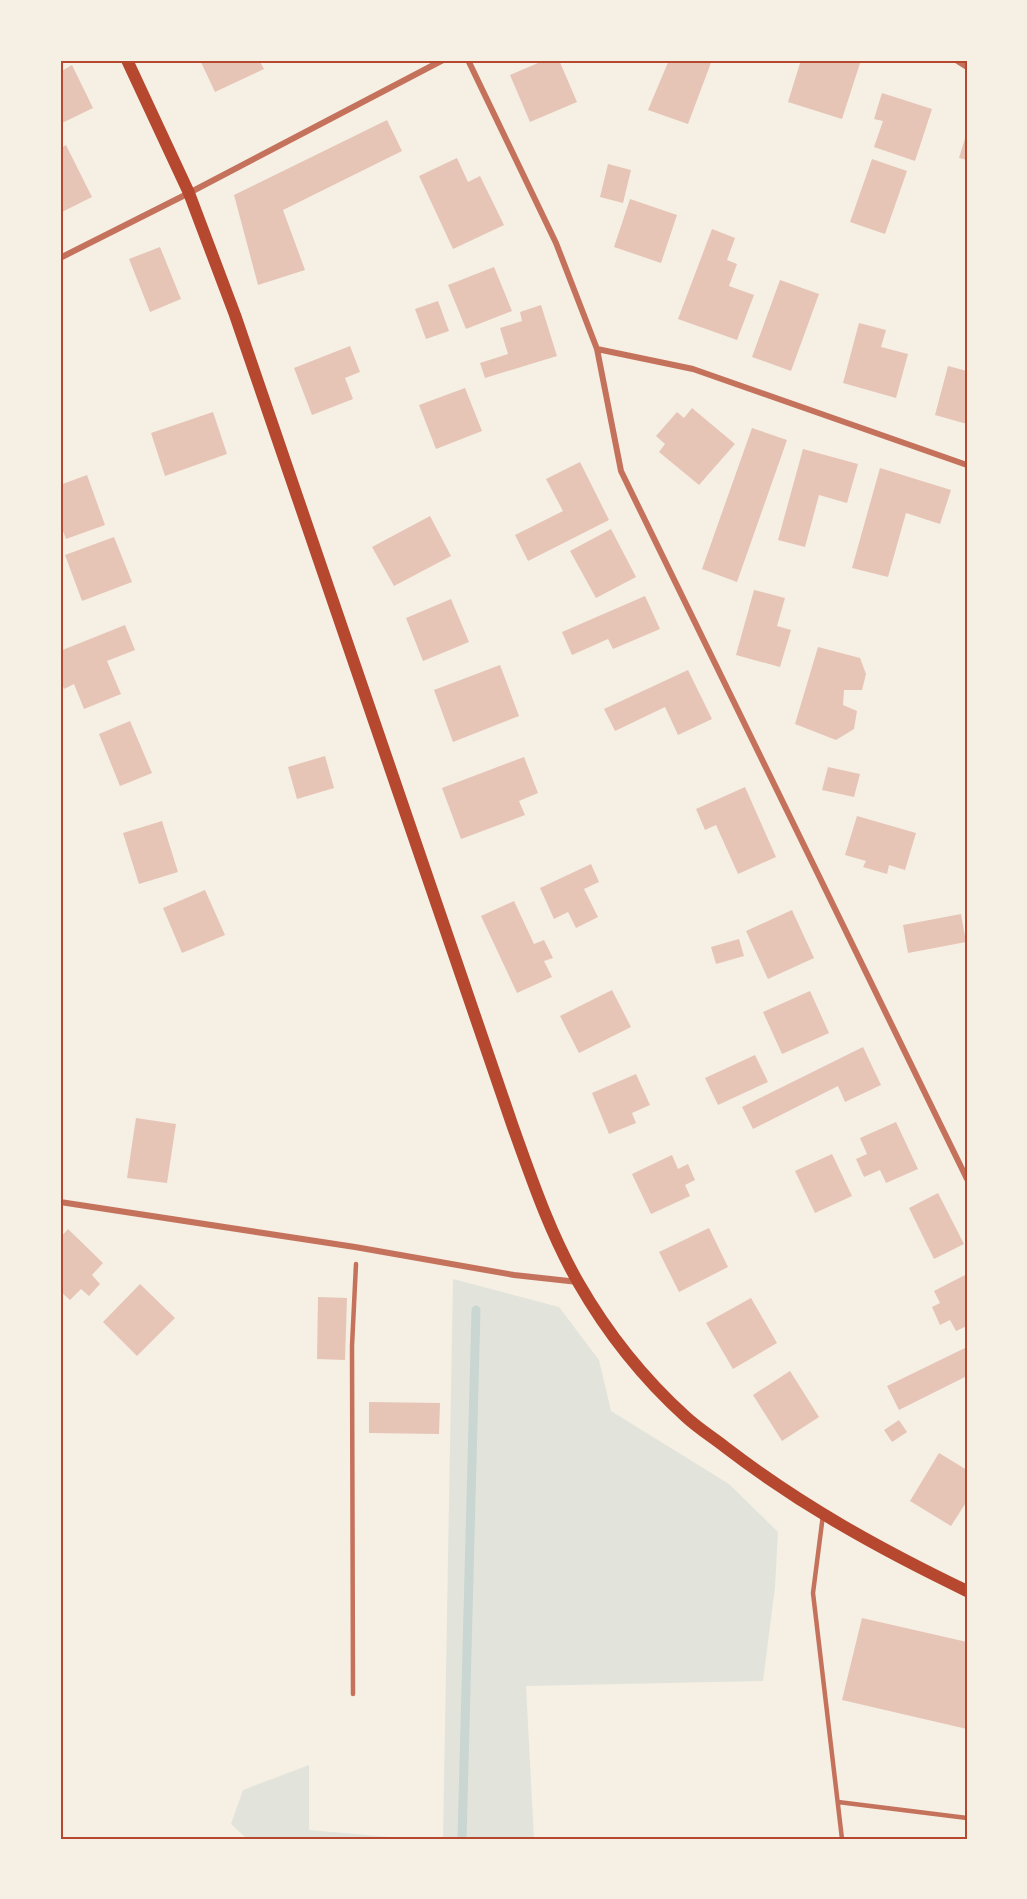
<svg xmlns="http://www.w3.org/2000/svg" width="1027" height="1899" viewBox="0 0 1027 1899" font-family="Literata,serif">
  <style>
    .green { fill: #e2e4dc }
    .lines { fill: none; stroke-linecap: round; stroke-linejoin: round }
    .stream { stroke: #c9d6d2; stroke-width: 9 }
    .building { fill: #e6c5b7 }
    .service { stroke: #c5725c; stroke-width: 4.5 }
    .minor { stroke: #c5725c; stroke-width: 6 }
    .secondary { stroke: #b5482f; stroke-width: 12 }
    .neatline { fill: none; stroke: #b5482f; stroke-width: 2 }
  </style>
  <rect width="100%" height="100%" fill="#f6efe4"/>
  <path class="green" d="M453 1279 559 1307 599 1360 611 1411 729 1484 778 1532 775 1587 763 1681 526 1686 534 1839H443Z
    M309 1765V1830L413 1839H247L231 1824 243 1790Z"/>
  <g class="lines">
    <path class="stream" d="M462 1839 476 1310"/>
  </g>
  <path class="building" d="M200 60H259L264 69 215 92Z
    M545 60H559L577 102 530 122 510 75Z
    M669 60H712L688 124 648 110Z
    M801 60H861L842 119 788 102Z
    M72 65 93 108 60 124V72Z
    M882 93 932 109 915 161 874 147 883 121 874 119Z
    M387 120 402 151 283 210 305 270 258 285 234 195Z
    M966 135H967V160L959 158Z
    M66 145 92 197 60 213V149Z
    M457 158 468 182 480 176 504 225 453 249 419 176Z
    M872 159 907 171 885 234 850 222Z
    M608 164 631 170 623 203 600 197Z
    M630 199 677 215 661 263 614 247Z
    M712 229 735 238 727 260 737 264 729 286 754 295 737 340 678 319Z
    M160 247 181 299 150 312 129 259Z
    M494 267 512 311 466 329 448 285Z
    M780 280 819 294 791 371 752 357Z
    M438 301 449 331 426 339 415 309Z
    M541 305 557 356 485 378 480 363 508 354 500 328 522 321 520 312Z
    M859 323 886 330 881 347 908 354 896 398 843 383Z
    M350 346 360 372 345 378 353 399 312 415 294 368Z
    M948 366 967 371V424L935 415Z
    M465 388 482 431 436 449 419 405Z
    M692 408 735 444 699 485 659 452 665 444 656 436 677 412 684 418Z
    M213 412 227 454 165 476 151 433Z
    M752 428 787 440 737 582 702 569Z
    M803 449 858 464 847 503 819 495 805 547 778 540Z
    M580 462 609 520 528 561 515 535 563 511 546 479Z
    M880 468 951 490 940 524 906 513 888 577 852 568Z
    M87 475 105 525 66 539 60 523V485Z
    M430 516 451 556 394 586 372 547Z
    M611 529 636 577 596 598 570 551Z
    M114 537 132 582 82 601 65 555Z
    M754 590 785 598 777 626 791 630 780 667 736 655Z
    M645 596 660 629 613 649 608 639 572 655 562 632Z
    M451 599 469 642 423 661 406 618Z
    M125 625 135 650 107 661 121 694 84 709 74 684 64 689 60 678V651Z
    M818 647 860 658 866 674 862 690H844L843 705 857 711 854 729 836 740 795 724Z
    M500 665 519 716 453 742 434 690Z
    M688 670 712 719 678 735 665 707 615 731 604 709Z
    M130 721 152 773 120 786 99 734Z
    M325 756 334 788 297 799 288 767Z
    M524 757 538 793 519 801 525 815 461 839 442 788Z
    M828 767 860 774 854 797 822 790Z
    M745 787 776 857 738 874 716 825 705 830 696 809Z
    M857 816 916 833 905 870 889 865 887 874 863 867 866 861 845 855Z
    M162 821 178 872 139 884 123 833Z
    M591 864 599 882 584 889 598 917 576 928 568 912 554 919 540 888Z
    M205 890 225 935 182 953 163 908Z
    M514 901 534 944 544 940 553 958 544 961 552 977 517 993 481 916Z
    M792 910 814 958 768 979 746 931Z
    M961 914 966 942 908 953 903 925Z
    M739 939 744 956 716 964 711 947Z
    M612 990 631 1027 579 1053 560 1016Z
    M810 991 829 1033 782 1054 763 1012Z
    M863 1047 881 1085 845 1102 838 1086 753 1129 742 1107Z
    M755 1055 768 1082 718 1105 705 1078Z
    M636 1074 650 1105 632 1113 636 1123 609 1134 592 1093Z
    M136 1118 176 1124 167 1183 127 1178Z
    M896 1122 918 1169 886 1183 880 1170 864 1177 856 1159 867 1154 860 1138Z
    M832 1154 852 1196 815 1213 795 1171Z
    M672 1155 678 1169 688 1164 695 1180 685 1185 690 1196 651 1214 632 1174Z
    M938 1193 964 1244 934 1259 909 1208Z
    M709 1228 728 1267 679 1292 659 1252Z
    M68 1229 103 1263 92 1275 100 1284 89 1296 81 1289 70 1300 60 1291V1238Z
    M967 1274V1326L956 1331 950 1320 940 1325 932 1307 940 1303 934 1291Z
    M140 1284 175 1318 137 1356 103 1322Z
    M318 1297 347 1298 345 1360 317 1359Z
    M751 1298 777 1343 733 1369 706 1323Z
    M967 1347V1376L899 1410 887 1386Z
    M790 1371 819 1417 782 1441 753 1395Z
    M369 1402 440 1403 439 1434 369 1433Z
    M899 1420 907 1432 892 1442 884 1430Z
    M939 1453 967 1470V1501L951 1526 910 1501Z
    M862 1618 967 1642V1729L842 1700Z"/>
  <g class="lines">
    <path class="service" d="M823 1515 813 1593 842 1839
      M353 1694 352 1346 356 1264
      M838 1802 967 1818"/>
    <path class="minor" d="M468 60 556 243 597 349 621 471 967 1179
      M956 60 967 67
      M60 258 189 193 443 60
      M597 349 693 369 967 465
      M60 1202 355 1247 514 1275 578 1282"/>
    <path class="secondary" d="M127 60 189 193 235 315 513 1127C532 1180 550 1233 578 1282 606 1331 644 1379 686 1417 698 1428 712 1437 725 1447 802 1506 880 1549 967 1591"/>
  </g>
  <rect width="1027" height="1899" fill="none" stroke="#f6efe4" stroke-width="123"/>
  <rect x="62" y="62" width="904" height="1776" class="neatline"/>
</svg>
